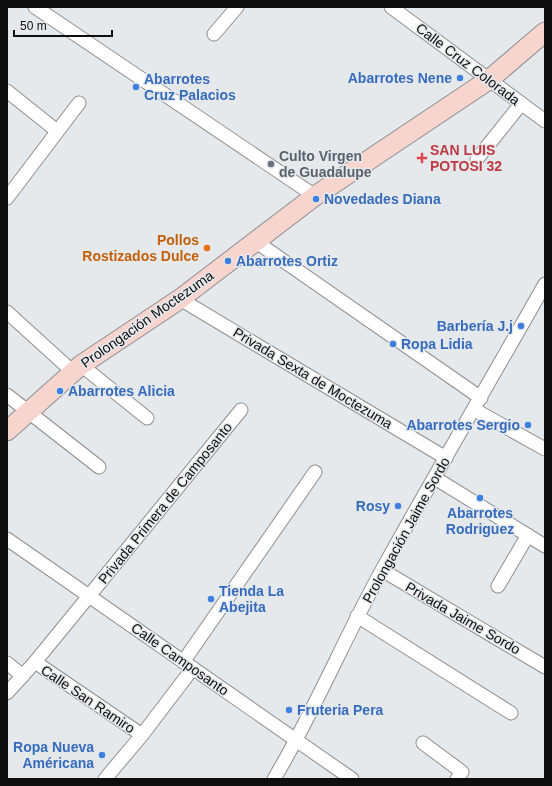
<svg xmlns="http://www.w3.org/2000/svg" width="552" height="786" viewBox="0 0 552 786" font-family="Helvetica,sans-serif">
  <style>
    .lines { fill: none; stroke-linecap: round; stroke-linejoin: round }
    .street-casing { stroke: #8d8f91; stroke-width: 15 }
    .secondary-casing { stroke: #8d8f91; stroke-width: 21 }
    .street { stroke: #fff; stroke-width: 13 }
    .secondary { stroke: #f7d4ce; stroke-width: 19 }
    .shop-dot { fill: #3f7fe0; stroke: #e6e9eb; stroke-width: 1.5 }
    .health-dot { fill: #e0444e; stroke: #e6e9eb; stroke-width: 1.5 }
    .worship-dot { fill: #6b7280; stroke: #e6e9eb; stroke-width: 1.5 }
    .food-dot { fill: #e8710a; stroke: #e6e9eb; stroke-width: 1.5 }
    .labels { text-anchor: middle; stroke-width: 3; stroke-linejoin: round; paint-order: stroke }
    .street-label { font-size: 14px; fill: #0e0e0f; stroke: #e6e9eb }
    .shop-label { font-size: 14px; font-weight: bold; fill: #366cbe; stroke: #e6e9eb; text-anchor: start }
    .health-label { font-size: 14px; font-weight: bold; fill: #be3a42; stroke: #e6e9eb; text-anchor: start }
    .worship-label { font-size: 14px; font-weight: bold; fill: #5b616d; stroke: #e6e9eb; text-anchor: start }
    .food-label { font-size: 14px; font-weight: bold; fill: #c56008; stroke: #e6e9eb; text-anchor: end }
  </style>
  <rect width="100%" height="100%" fill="#e6e9eb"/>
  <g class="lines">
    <defs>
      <path id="street" d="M35 7 315 196
        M391 7 545 121
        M214 34 237 7
        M7 91 57 131
        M477 159 521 104
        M7 198 79 103
        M255 241 481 398
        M180 299 446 458
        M7 312 73 372
        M81 365 147 418
        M7 395 99 467
        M475 410 545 449
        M435 478 545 546
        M7 539 352 779
        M382 570 545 667
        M498 586 528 535
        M357 616 511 713
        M35 662 142 735
        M183 662 315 472
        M7 663 23 676
        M7 693 35 662 241 410
        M423 743 462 772 457 779
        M105 779 142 735 193 668
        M274 779C314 712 344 639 382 570 435 474 491 380 545 284"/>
      <path id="secondary" d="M7 431 81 365 180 299 315 196 490 79 545 32"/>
    </defs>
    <use href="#street" class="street-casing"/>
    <use href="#secondary" class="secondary-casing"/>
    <use href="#street" class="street"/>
    <use href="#secondary" class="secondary"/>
  </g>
  <g class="shop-dot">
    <circle cx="460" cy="78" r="4"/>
    <circle cx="136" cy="87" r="4"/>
    <circle cx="316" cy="199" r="4"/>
    <circle cx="228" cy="261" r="4"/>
    <circle cx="521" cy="326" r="4"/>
    <circle cx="393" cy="344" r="4"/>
    <circle cx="60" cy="391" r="4"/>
    <circle cx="528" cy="425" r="4"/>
    <circle cx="480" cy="498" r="4"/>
    <circle cx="398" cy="506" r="4"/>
    <circle cx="211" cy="599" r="4"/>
    <circle cx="289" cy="710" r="4"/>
    <circle cx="102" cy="755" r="4"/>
  </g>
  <path class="health-dot" d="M420 152h4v4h4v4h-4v4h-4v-4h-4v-4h4z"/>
  <circle class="worship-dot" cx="271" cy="164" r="4"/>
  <circle class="food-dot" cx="207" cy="248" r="4"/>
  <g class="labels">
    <g class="street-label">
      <text transform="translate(468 64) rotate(37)" y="5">Calle Cruz Colorada</text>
      <text transform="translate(147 319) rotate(-35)" y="5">Prolongación Moctezuma</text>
      <text transform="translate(313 378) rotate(31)" y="5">Privada Sexta de Moctezuma</text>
      <text transform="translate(165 503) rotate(-51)" y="5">Privada Primera de Camposanto</text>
      <text transform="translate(406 530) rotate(-61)" y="5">Prolongación Jaime Sordo</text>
      <text transform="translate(463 618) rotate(30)" y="5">Privada Jaime Sordo</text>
      <text transform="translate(180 659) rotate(35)" y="5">Calle Camposanto</text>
      <text transform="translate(88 699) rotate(34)" y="5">Calle San Ramiro</text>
    </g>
    <g class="shop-label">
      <text x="452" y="83" text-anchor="end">Abarrotes Nene</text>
      <text x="144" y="84">Abarrotes<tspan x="144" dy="16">Cruz Palacios</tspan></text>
      <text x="324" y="204">Novedades Diana</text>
      <text x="236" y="266">Abarrotes Ortiz</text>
      <text x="513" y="331" text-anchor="end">Barbería J.j</text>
      <text x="401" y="349">Ropa Lidia</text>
      <text x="68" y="396">Abarrotes Alicia</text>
      <text x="520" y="430" text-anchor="end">Abarrotes Sergio</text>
      <text x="390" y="511" text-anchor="end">Rosy</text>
      <text x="480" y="518" text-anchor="middle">Abarrotes<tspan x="480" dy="16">Rodriguez</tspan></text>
      <text x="219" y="596">Tienda La<tspan x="219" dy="16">Abejita</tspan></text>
      <text x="297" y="715">Fruteria Pera</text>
      <text x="94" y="752" text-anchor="end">Ropa Nueva<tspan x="94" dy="16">Américana</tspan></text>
    </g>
    <g class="health-label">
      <text x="430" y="155">SAN LUIS<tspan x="430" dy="16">POTOSI 32</tspan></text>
    </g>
    <g class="worship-label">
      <text x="279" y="161">Culto Virgen<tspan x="279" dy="16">de Guadalupe</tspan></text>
    </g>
    <g class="food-label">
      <text x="199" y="245">Pollos<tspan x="199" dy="16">Rostizados Dulce</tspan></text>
    </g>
  </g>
  <rect width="552" height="786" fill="none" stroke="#0e0e0f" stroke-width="16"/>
  <path d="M14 30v6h98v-6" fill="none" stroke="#0e0e0f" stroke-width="2"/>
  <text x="20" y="30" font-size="12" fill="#0e0e0f" stroke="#e6e9eb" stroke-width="3" paint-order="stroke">50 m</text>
</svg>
